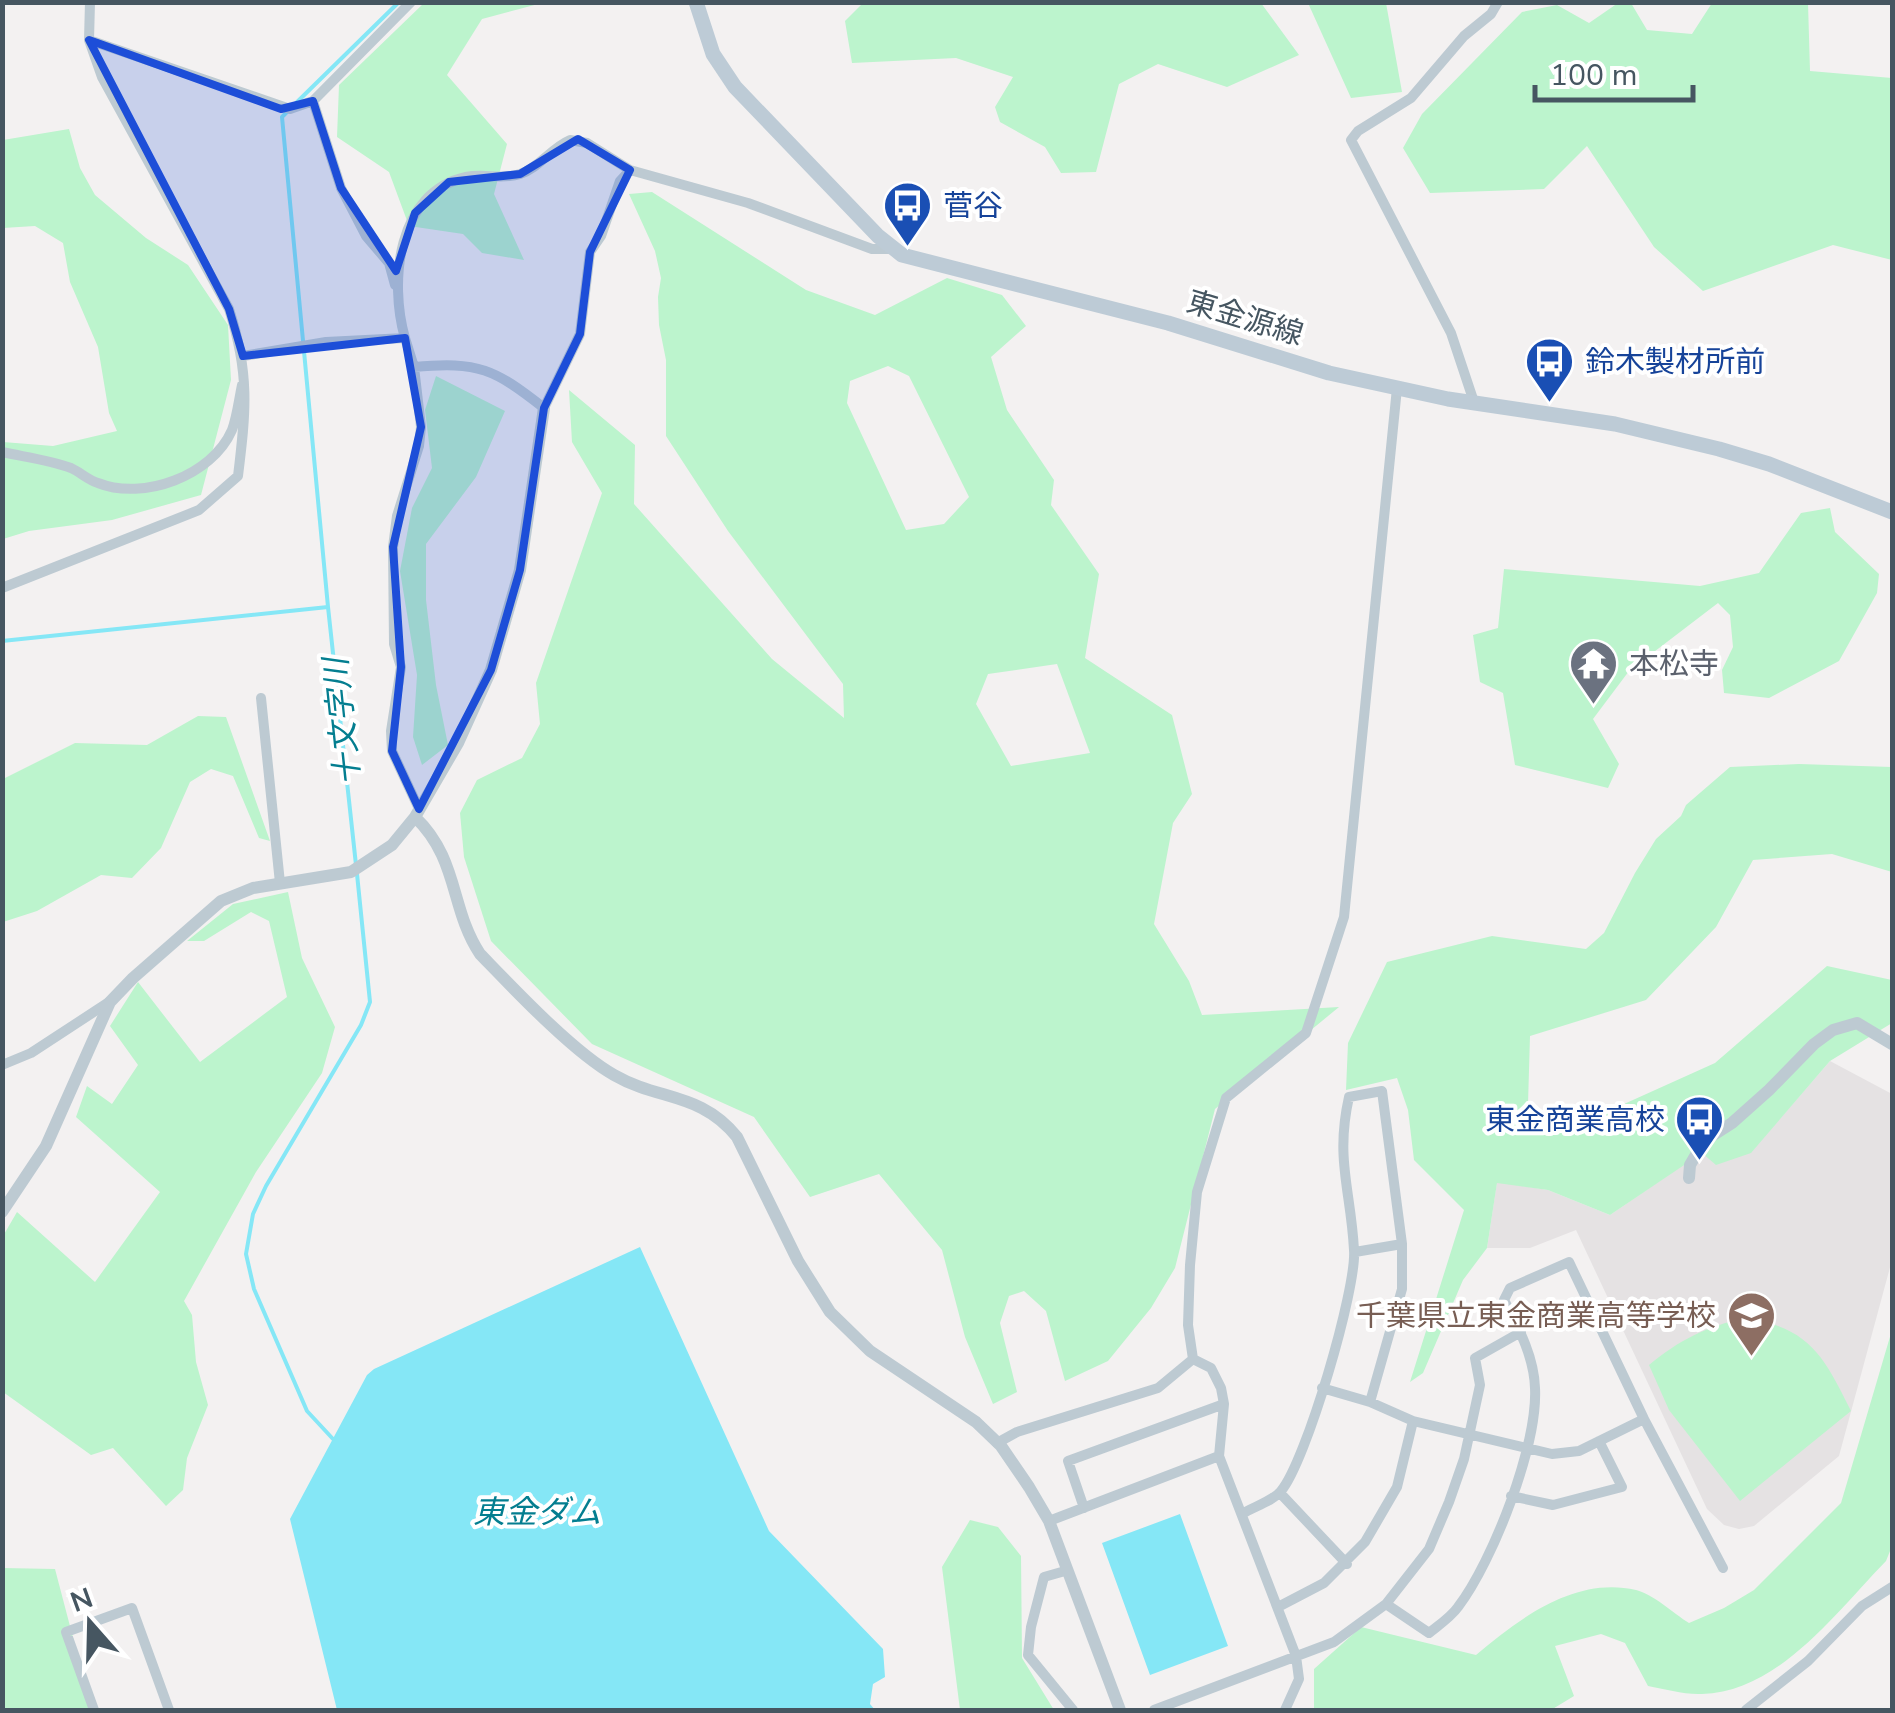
<svg xmlns="http://www.w3.org/2000/svg" width="1895" height="1713" viewBox="0 0 1895 1713" font-family="'Nunito Sans','Noto Sans JP',sans-serif">
  <style>
    .education { fill: #e5e2e3 }
    .green { fill: #bcf4cd; fill-rule: evenodd }
    .water { fill: #85e7f6 }
    .lines { fill: none; stroke-linecap: round; stroke-linejoin: round }
    .stream { stroke: #85e7f6; stroke-width: 4 }
    .minor { stroke: #bdcad2; stroke-width: 10 }
    .tertiary { stroke: #bdcad2; stroke-width: 12 }
    .secondary { stroke: #bdcbd6; stroke-width: 15 }
    .marked { fill: #1d4ed8; fill-opacity: 0.2; stroke: #1d4ed8; stroke-width: 8; stroke-linejoin: round }
    .labels { text-anchor: middle; stroke-width: 8; stroke-linejoin: round; paint-order: stroke }
    .transit-label { font-size: 30px; fill: #164399; stroke: #fff; text-anchor: start }
    .street-label { font-size: 30px; fill: #465661; stroke: #fff }
    .worship-label { font-size: 30px; fill: #5b616d; stroke: #fff; text-anchor: start }
    .education-label { font-size: 30px; fill: #785e54; stroke: #fff; text-anchor: end }
    .water-label { font-size: 32px; font-style: italic; fill: #047e90; stroke: #fff }
  </style>
  <rect width="100%" height="100%" fill="#f3f1f1"/>
  <path class="education" d="M1830 1061 1892 1094V1260L1839 1456 1754 1526 1739 1529 1724 1525 1707 1509 1576 1230 1530 1248H1487L1497 1182 1548 1190 1610 1215 1702 1152H1751Z"/>
  <path class="green" d="M424 3H542L482 19 447 75 507 144 494 194 524 260 482 253 463 234 409 226 389 172 337 137 339 85Z
    M863 3H1261L1299 55 1227 87 1158 64 1119 84 1096 172 1061 173 1045 147 1000 122 995 107 1013 77 956 58 852 63 845 21Z
    M1308 3H1386L1402 92 1351 98Z
    M1618 3H1631L1647 30 1692 34 1712 3H1808L1810 71 1892 78V260L1833 245 1703 291 1654 247 1587 146 1544 189 1430 193 1403 148 1422 114 1522 12 1557 5 1589 23Z
    M69 129 80 168 95 195 146 238 188 265 228 325 231 380 201 495 112 520 29 531 3 539V442L53 446 117 431 109 413 98 347 70 282 63 243 35 226 3 228V140Z
    M652 192 806 290 875 315 947 278 1002 295 1026 326 991 357 1007 410 1054 480 1051 505 1099 574 1085 658 1172 715 1192 794 1173 823 1154 924 1189 981 1202 1015 1339 1007 1215 1109 1175 1268 1151 1308 1108 1361 1065 1381 1046 1311 1024 1291 1009 1296 1000 1323 1017 1392 993 1404 965 1337 942 1250 879 1174 810 1197 754 1117 592 1044 491 941 464 857 460 813 477 780 522 758 540 724 536 683 602 493 572 442 569 390 635 445 634 504 772 659 844 718 843 684 728 531 666 436V360L659 325 658 297 661 278 655 251 629 194ZM888 366 909 376 969 497 944 524 906 530 847 403 850 381ZM1057 664 1090 753 1011 766 976 704 988 674Z
    M436 376 505 411 476 477 426 544V600L436 685 448 745 422 765 413 737 417 675 400 571 412 508 432 468 425 410Z
    M1830 508 1835 532 1879 574 1877 593 1839 661 1769 698 1724 693 1722 670 1733 647 1730 615 1718 603 1629 671 1593 719 1619 764 1608 788 1515 765 1503 693 1480 682 1473 635 1498 628 1504 569 1700 586 1759 573 1801 513Z
    M198 716 226 717 270 841 259 838 233 776 211 769 190 782 161 848 132 878 101 875 37 911 3 922V779L75 743 147 745Z
    M1799 764 1892 767V872L1832 854 1753 860 1716 927 1646 1000 1530 1036 1528 1104 1541 1125 1593 1118 1715 1063 1827 966 1892 980V1023L1830 1061 1751 1153 1716 1165 1702 1153 1610 1215 1548 1190 1497 1183 1487 1248 1463 1280 1423 1373 1410 1382 1464 1210 1414 1160 1408 1110 1397 1078 1346 1090 1348 1043 1387 962 1492 936 1586 949 1604 933 1635 873 1656 839 1681 816 1686 805 1730 767Z
    M288 892 302 958 335 1027 322 1073 256 1172 184 1301 192 1315 196 1362 208 1405 187 1458 183 1490 166 1506 113 1448 91 1455 3 1392V1236L17 1212 95 1282 160 1192 76 1117 87 1086 112 1104 138 1065 110 1026 138 982 200 1062 287 997 269 921 251 912 204 941H187L233 904Z
    M1744 1318C1810 1327 1824 1357 1851 1411L1740 1501 1669 1410 1649 1365C1679 1340 1706 1327 1744 1318Z
    M1892 1330V1546L1886 1561C1837 1611 1779 1692 1702 1694 1685 1695 1665 1689 1648 1686L1625 1643 1601 1634 1555 1646 1574 1696 1551 1710H1314V1669L1361 1627 1476 1655C1520 1618 1575 1576 1636 1590 1653 1594 1673 1613 1689 1623L1724 1608 1754 1590 1841 1503Z
    M970 1520 998 1527 1021 1556 1022 1658 1054 1710H960L942 1567Z
    M3 1568 55 1569 92 1710H3Z"/>
  <path class="water" d="M640 1247 769 1531 883 1649 885 1677 873 1684 870 1704 875 1710H337L290 1519 367 1375 374 1369Z
    M1180 1514 1228 1646 1150 1675 1102 1543Z"/>
  <g class="lines">
    <path class="stream" d="M295 104 399 2
      M288 111 282 117 328 607 356 865
      M2 641 328 607
      M333 1439 307 1411 254 1289 246 1254 253 1214 266 1186 361 1025 370 1002 357 874"/>
    <path class="minor" d="M89 40 290 109 313 101 411 2
      M313 101 341 188 366 236 389 263 395 285
      M405 338 414 367 421 427 419 446 397 516 393 547 394 644 401 667 391 731 392 751 419 809
      M243 356 326 342 405 338C389 282 397 192 466 177 484 173 503 180 520 174 539 168 551 148 570 140L587 143 630 170 748 203 872 249H893
      M414 367C479 361 494 369 544 408L580 334 590 252 601 236 620 181 630 170
      M1474 402 1451 333 1351 140 1358 131 1411 98 1464 36 1491 14 1498 2
      M2 452C25 457 50 460 71 468 80 472 88 480 98 483 143 501 212 476 232 430 237 417 239 399 242 385
      M2 588 199 510 238 476C246 411 250 374 229 309L102 77 89 40 90 2
      M261 698 280 883
      M2 1065 31 1053 109 1002
      M1355 1252 1402 1244
      M1193 1359 1188 1325 1190 1265 1197 1192 1226 1098 1306 1033 1344 917 1397 388
      M1193 1359 1211 1368 1221 1388 1224 1404 1219 1456 1296 1656 1299 1679 1285 1710
      M1322 1388 1370 1402 1413 1421 1552 1454 1579 1451 1644 1419
      M997 1443 1017 1432 1158 1388 1193 1359
      M1280 1493 1347 1564
      M1511 1496 1553 1505 1622 1487 1599 1441
      M1084 1508 1068 1461 1224 1404
      M1242 1514C1253 1507 1273 1501 1281 1491 1306 1462 1357 1288 1354 1250 1351 1191 1335 1159 1349 1097L1382 1091 1402 1244V1289L1370 1402
      M1049 1521 1219 1456
      M1065 1571 1044 1577 1031 1627 1028 1655 1073 1710
      M1386 1604 1429 1633C1439 1625 1451 1617 1458 1607 1493 1561 1538 1445 1535 1388 1534 1356 1518 1327 1504 1300L1510 1288 1569 1262 1644 1419 1723 1568
      M1278 1607 1324 1583 1365 1542 1397 1487 1413 1421
      M94 1710 66 1632 132 1608 169 1710
      M1154 1710 1334 1642 1386 1604 1429 1549 1449 1502 1464 1459 1480 1385 1475 1358 1521 1332
      M1746 1710 1808 1661 1862 1606 1892 1587"/>
    <path class="tertiary" d="M415 817C459 859 450 909 480 954 514 989 573 1052 614 1075 659 1101 701 1092 737 1137L798 1261 830 1312 870 1351 976 1422 1001 1446 1029 1487 1049 1521 1120 1710
      M1689 1178 1690 1165 1704 1141 1732 1123 1769 1090 1814 1044 1833 1030 1857 1023 1892 1044
      M2 1212 46 1146 110 1002 133 978 221 901 253 888 351 872 392 845 415 817 458 743 491 670 520 570 544 408"/>
    <path class="secondary" d="M696 2 713 54 735 87 878 236 902 255 1168 323 1329 373 1448 399 1615 424 1719 449 1769 464 1892 512"/>
  </g>
  <path class="marked" d="M89 40 281 109 313 101 341 188 396 271 415 213 449 182 520 174 578 139 630 170 590 252 580 334 544 408 520 570 491 670 419 809 392 751 401 667 393 547 421 427 405 338 243 356 229 309Z"/>
  <defs>
    <symbol id="bus-pin" viewBox="-11 -11 22 30"><path d="M0 17L-7.5 6A9.5 9.5 0 1 1 7.5 6Z" fill="#1a4fb4" stroke="#fff"/><path d="M-5-6H5V4H4V6H2V4H-2V6H-4V4H-5ZM-3.5-4V0h7V-4ZM-3.5 1.2v1.5H-2V1.2ZM2 1.2v1.5H3.5V1.2Z" fill="#fff"/></symbol>
    <symbol id="temple-pin" viewBox="-11 -11 22 30"><path d="M0 17L-7.5 6A9.5 9.5 0 1 1 7.5 6Z" fill="#6b7280" stroke="#fff"/><path d="M0-6L5-2H3V0L6.5 2.5H4V6H1.5V3h-3V6H-4V2.5H-6.5L-3 0V-2H-5Z" fill="#fff"/></symbol>
    <symbol id="school-pin" viewBox="-11 -11 22 30"><path d="M0 17L-7.5 6A9.5 9.5 0 1 1 7.5 6Z" fill="#8d6e63" stroke="#fff"/><path d="M0-5L7-2L0 1L-7-2ZM-4 1L0 2.5L4 1V4Q0 6-4 4Z" fill="#fff"/></symbol>
  </defs>
  <g fill-rule="evenodd">
    <use href="#bus-pin" x="880" y="178" width="55" height="75"/>
    <use href="#bus-pin" x="1522" y="334" width="55" height="75"/>
    <use href="#temple-pin" x="1566" y="636" width="55" height="75"/>
    <use href="#bus-pin" x="1672" y="1092" width="55" height="75"/>
    <use href="#school-pin" x="1724" y="1288" width="55" height="75"/>
  </g>
  <g class="labels">
    <g class="transit-label">
      <text x="943" y="216">菅谷</text>
      <text x="1585" y="372">鈴木製材所前</text>
      <text x="1665" y="1130" text-anchor="end">東金商業高校</text>
    </g>
    <g class="street-label">
      <text transform="translate(1245 318) rotate(17)" y="10">東金源線</text>
    </g>
    <g class="worship-label">
      <text x="1629" y="674">本松寺</text>
    </g>
    <g class="education-label">
      <text x="1716" y="1326">千葉県立東金商業高等学校</text>
    </g>
    <g class="water-label">
      <text transform="translate(342 722) rotate(-96)" y="11">十文字川</text>
      <text x="537" y="1523">東金ダム</text>
    </g>
  </g>
  <rect width="1895" height="1713" fill="none" stroke="#465661" stroke-width="10"/>
  <g transform="translate(90 1623) rotate(340)" stroke="#ffffff" stroke-width="8" paint-order="stroke">
  <path d="M0-8L18 38L0 25L-18 38Z" fill="#465661"/>
  <text y="-15" font-size="28" font-weight="bold" text-anchor="middle" fill="#465661">N</text>
  </g>
  <path d="M1535 85v15h158v-15" fill="none" stroke="#465661" stroke-width="5"/>
  <text x="1550" y="85" font-size="30" fill="#465661" stroke="#ffffff" stroke-width="8" paint-order="stroke">100 m</text>
</svg>
